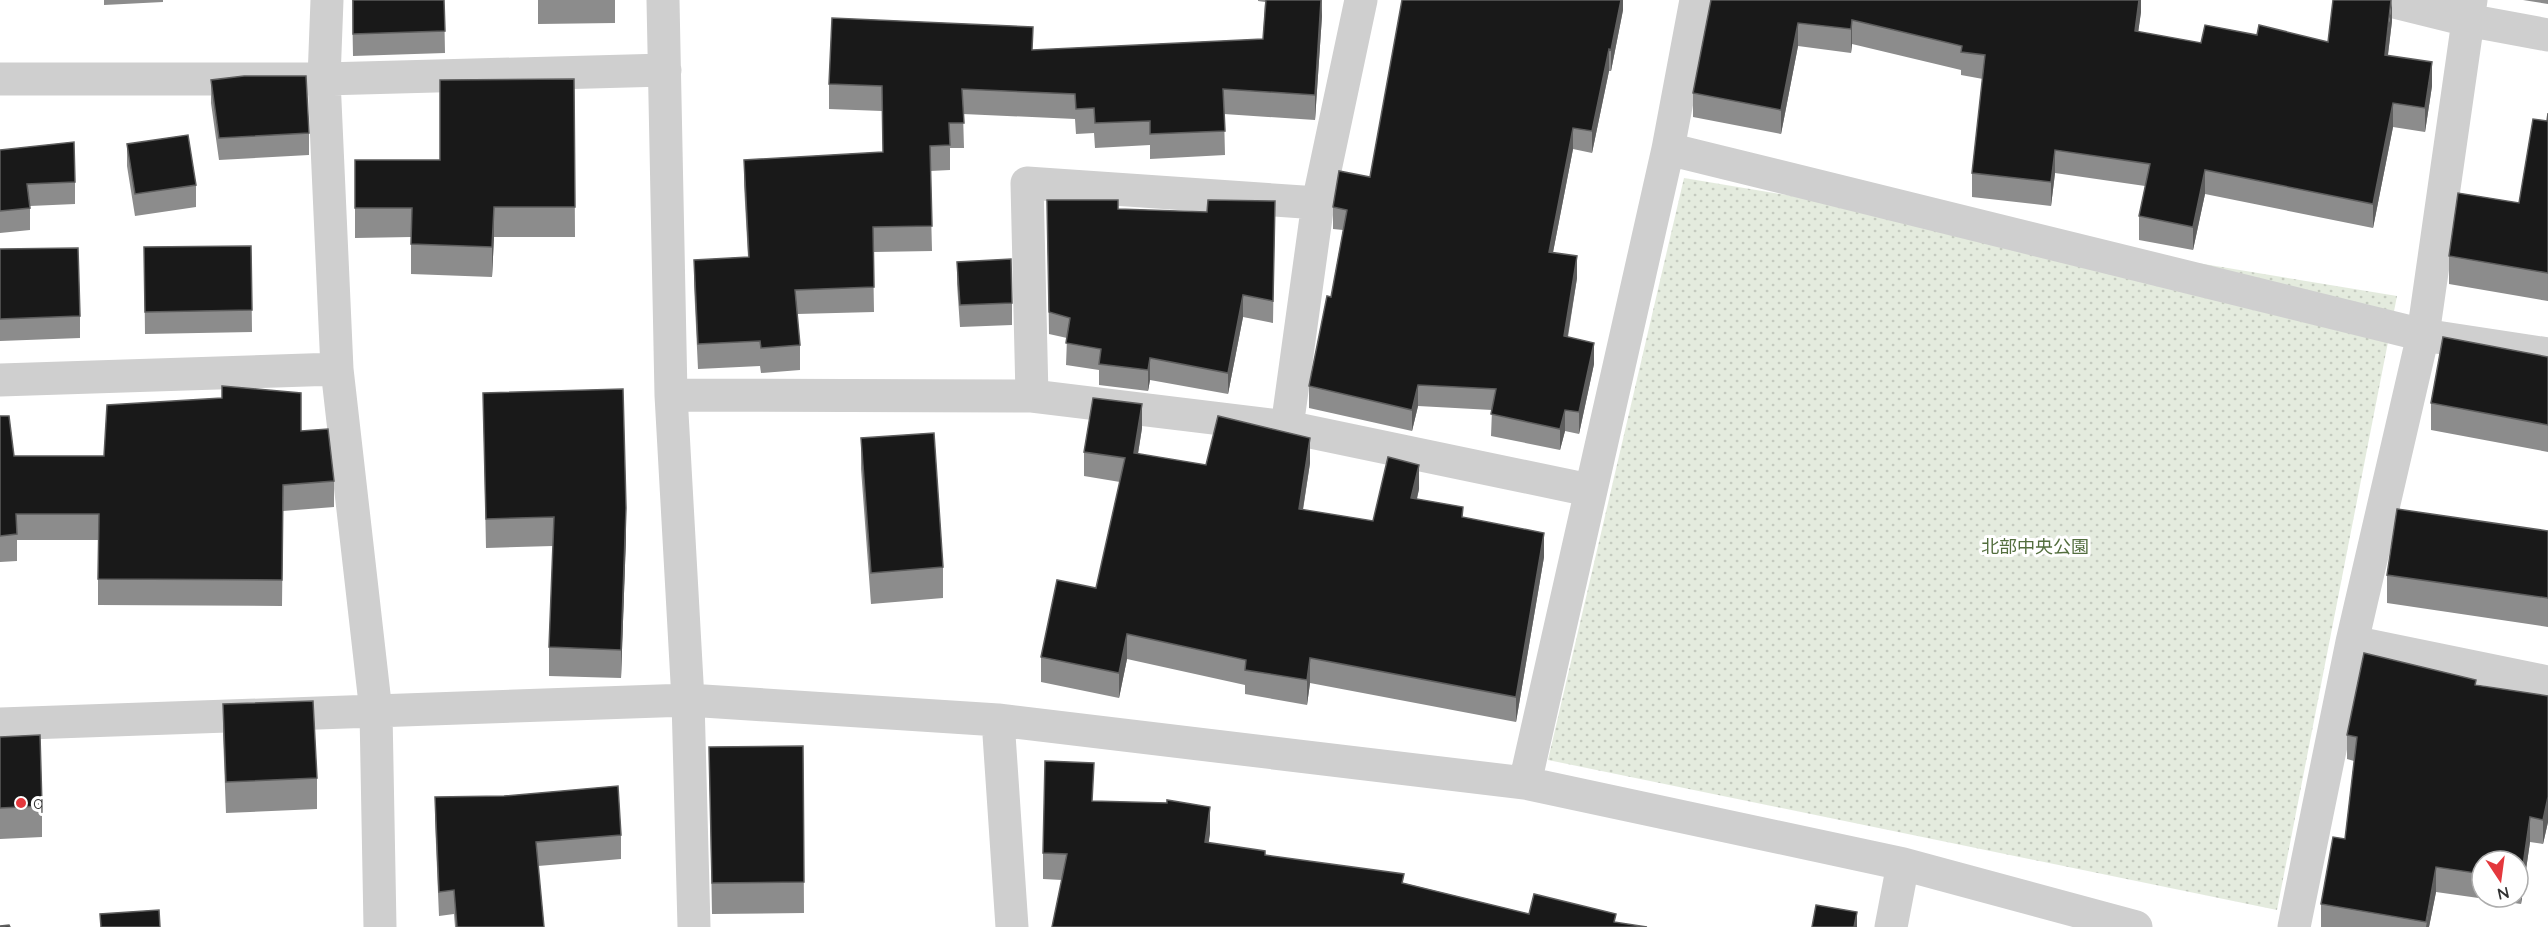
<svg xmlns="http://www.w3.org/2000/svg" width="2548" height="927" viewBox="0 0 2548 927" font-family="Quicksand,'Noto Sans JP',sans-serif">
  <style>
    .park { fill: url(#park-dots) }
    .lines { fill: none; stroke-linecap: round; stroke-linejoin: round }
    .minor { stroke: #cfcfcf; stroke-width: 33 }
    .wall { fill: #8c8c8c; fill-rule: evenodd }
    .shaded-wall { fill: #5e5e5e }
    .building { fill: #191919; stroke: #5e5e5e; stroke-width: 1.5 }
    .poi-dot { fill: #e4383d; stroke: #fff; stroke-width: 2 }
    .labels { text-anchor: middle; stroke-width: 6; stroke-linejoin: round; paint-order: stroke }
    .park-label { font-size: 18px; fill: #536e3e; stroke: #fff }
    .poi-label { font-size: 18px; fill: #323232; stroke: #fff; text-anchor: start }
  </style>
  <defs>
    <pattern id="park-dots" width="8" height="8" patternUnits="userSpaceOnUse" patternTransform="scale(1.5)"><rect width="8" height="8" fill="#e4ebde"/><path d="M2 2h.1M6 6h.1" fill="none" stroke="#c4cabf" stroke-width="1.8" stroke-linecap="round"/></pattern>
  </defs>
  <rect width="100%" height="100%" fill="#fff"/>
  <path class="park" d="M1684 178 2397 296 2277 910 1548 760Z"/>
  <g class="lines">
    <path class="minor" d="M327 0 324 79 337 369 376 712 380 927
      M663 0 671 395 688 700 694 927
      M2386 0 2467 20 2548 35
      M0 79H324L665 70
      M1668 149 2423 335 2548 354
      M0 380 337 369
      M671 395 1032 396 1287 427 1589 490
      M1032 396 1027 183 1318 203
      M1287 427 1318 203 1361 0
      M2352 642 2548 682
      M998 720 1012 927
      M0 724 688 700 998 720 1525 783 1903 864 2136 927
      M1525 783 1668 149 1696 0
      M1891 927 1903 864
      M2294 927 2352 642 2423 335 2471 0"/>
  </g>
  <path class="wall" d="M104 0H163V2L104 5Z
    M352 0H444L445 53 353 56Z
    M538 0H615V23L538 24Z
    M1258 0H1322V16L1315 120 1224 114 1225 155 1150 159V145L1095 148 1094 133 1076 134 1075 119 963 114 964 148H950V170L930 171 932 251 873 252 874 312 797 314 800 345V370L761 373 760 366 698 369 694 285V260L748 257 744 185V160L883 152 882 111 829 109V84L1033 50 1263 39 1265 2 1258 1Z
    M1623 0V10L1611 71H1609L1592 153 1573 149 1553 252 1577 278 1568 337 1594 364 1579 434 1565 431 1560 450 1491 436 1492 410 1418 406 1412 431 1309 408V386L1331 297 1343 230 1333 229V207L1370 177Z
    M1711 0H2141V12L2138 32 2201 43 2257 35 2328 42 2392 21 2388 55 2432 86 2425 132 2393 127 2373 228 2205 194 2193 250 2139 240V216L2145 186 2055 173 2051 206 1972 197V173L1983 79 1961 75V70L1852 44 1851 53 1798 46 1781 134 1693 117V93Z
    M2523 0H2548V4Z
    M574 79 575 237H494L492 277 411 274V237L355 238V160H440Z
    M211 80 309 133V155L219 160 211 103Z
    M2548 113V301L2449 284V256L2519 203 2547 121Z
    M127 144 196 185V207L135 216 127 166Z
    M0 150 75 182V204L30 206V230L0 233Z
    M1047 200 1118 209 1207 212 1275 201 1273 323 1243 317 1228 394 1150 380 1148 391 1099 385V370L1066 365 1067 338 1049 334Z
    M251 246 252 332 145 334 144 247Z
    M0 249 80 316V338L0 341Z
    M957 262 1012 303V325L960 327 957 284Z
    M2548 357V452L2431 430V403Z
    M483 393 626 537 621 678 549 676V647L553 546 486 548Z
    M0 416 14 456H104L301 431 334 481V507L283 511 282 606 98 605V540H17V561L0 562Z
    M1142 428 1138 454 1206 465 1310 463 1303 510 1373 521 1419 489 1417 499 1463 518 1544 557 1516 722 1310 683 1307 705 1245 694V685L1127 659 1119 698 1041 682V657L1096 588 1120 482 1084 476V452Z
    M861 438 943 567V598L871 604 861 469Z
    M2548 531V627L2387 603V575Z
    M2476 685 2548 696V822L2543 844 2530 842 2521 904 2436 892 2429 927H2321V904L2345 839 2354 761 2347 759V735ZM2482 861H2518V897H2482Z
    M223 704 317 778V809L226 813 223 735Z
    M0 737 42 806V837L0 839Z
    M803 746 804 913 712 914 709 747Z
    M435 797 621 835V859L538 866 544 927H455L454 914 439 916 435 821Z
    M1093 801 1210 833 1208 843 1404 883 1529 914 1616 922 1062 880 1043 879V853Z"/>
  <path class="shaded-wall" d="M1321 0 1322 16 1315 120V95Z
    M1621 0H1623V10L1611 71V50Z
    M2139 0H2141V12L2135 55V31Z
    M2392 0V21L2385 78V55Z
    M1852 20V44L1851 53V29Z
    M1798 23V46L1781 134V110Z
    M1609 49V71L1592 153V131Z
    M2432 62V86L2425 132V108Z
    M2393 103V127L2373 228V204Z
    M1573 128V149L1549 273V252Z
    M2055 150V173L2051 206V182Z
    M2205 170V194L2193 250V227Z
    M494 207V237L492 277V247Z
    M1577 256V278L1564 358V336Z
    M1243 295V317L1228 394V373Z
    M1594 343V364L1579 434V412Z
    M1150 358V380L1148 391V370Z
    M1418 385V406L1412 431V410Z
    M1142 404V428L1134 478V453Z
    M1565 410V431L1560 450V429Z
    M1310 438V463L1299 534V509Z
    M1419 465V489L1411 523V498Z
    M626 508V537L621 678V650Z
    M1544 533V557L1516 722V697Z
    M1127 634V659L1119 698V673Z
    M1310 658V683L1307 705V680Z
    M2548 797V822L2543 844V820Z
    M1210 807V833L1205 869V842Z
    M2530 817V842L2521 904V879Z
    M2436 867V892L2429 927H2426Z
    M1857 912V927H1854Z"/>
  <path class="building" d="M353 0H444L445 31 353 34Z
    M1266 0H1321L1315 95 1223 89 1225 131 1150 134V121L1095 123 1094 108 1076 109 1075 94 962 89 964 123H949L950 145 930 146 932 226 873 227 874 287 795 290 800 345 761 348 760 341 698 344 694 260 749 257 744 160 883 152 882 86 829 84 832 18 1033 27 1032 50 1263 39Z
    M1402 0H1621L1611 50 1609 49 1592 131 1573 128 1549 252 1577 256 1564 336 1594 343 1579 412 1565 410 1560 429 1491 414 1496 389 1418 385 1412 410 1309 386 1327 296 1331 297 1347 210 1333 207 1339 171 1370 177Z
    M1711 0H2139L2135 31 2201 43 2205 25 2257 35 2259 25 2328 42 2333 0H2391L2385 55 2432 62 2425 108 2393 103 2373 204 2205 170 2193 227 2139 216 2150 164 2055 150 2051 182 1972 173 1985 55 1961 52 1962 46 1852 20 1851 29 1798 23 1781 110 1693 93Z
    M244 76H306L309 133 219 138 211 80Z
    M574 79 575 207H494L492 247 411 244 412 208H355V160H440V80Z
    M2548 113V273L2449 256 2458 193 2519 203 2533 119 2547 121Z
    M188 135 196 185 135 194 127 144Z
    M74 142 75 182 27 184 30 208 0 211V150Z
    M1047 200H1118V209L1207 212 1208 200 1275 201 1273 301 1243 295 1228 373 1150 358 1148 370 1099 364 1101 349 1066 343 1070 318 1049 312Z
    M251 246 252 310 145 312 144 247Z
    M78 248 80 316 0 319V249Z
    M1011 259 1012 303 960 305 957 262Z
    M2443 337 2548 357V425L2431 403Z
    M222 386 301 393V431L328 429 334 481 283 485 282 580 98 579 99 514H16L17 534 0 536V416H9L14 456H104L107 405 222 398Z
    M623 389 626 508 621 650 549 647 554 517 486 519 483 393Z
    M1093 398 1142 404 1134 453 1206 465 1218 416 1310 438 1299 509 1373 521 1388 457 1419 465 1411 498 1463 507 1462 517 1544 533 1516 697 1310 658 1307 680 1245 670 1246 660 1127 634 1119 673 1041 657 1057 580 1096 588 1125 458 1084 452Z
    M934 433 943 567 871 573 861 438Z
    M2397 509 2548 531V598L2387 575Z
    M2364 653 2476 680 2475 685 2548 696V797L2543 820 2530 817 2521 879H2518V861H2482V874L2436 867 2426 922 2321 904 2333 837 2345 839 2357 737 2347 735Z
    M313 701 317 778 226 782 223 704Z
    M40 735 42 806 0 808V737Z
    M803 746 804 882 712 883 709 747Z
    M1045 761 1094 763 1092 801 1167 803V800L1210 807 1205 842 1265 851V855L1404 874 1402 883 1529 914 1534 894 1616 914 1614 922 1647 927H1052L1067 854 1043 853Z
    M618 786 621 835 536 842 544 927H457L454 890 439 892 435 797 504 796Z
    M1816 905 1857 912 1854 927H1812Z
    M159 910 160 927H101L100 914Z
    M9 925 10 927H0V926Z"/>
  <circle class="poi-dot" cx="21" cy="803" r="6"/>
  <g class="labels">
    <g class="park-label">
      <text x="2035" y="553">北部中央公園</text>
    </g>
    <g class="poi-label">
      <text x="33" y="809">q</text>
    </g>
  </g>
  <g transform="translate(2500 879) rotate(167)"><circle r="28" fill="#ffffff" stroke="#adadad" stroke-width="1.5"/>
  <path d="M0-4.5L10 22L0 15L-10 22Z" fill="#e4383d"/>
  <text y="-9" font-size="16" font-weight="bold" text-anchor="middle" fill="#323232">N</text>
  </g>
</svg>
